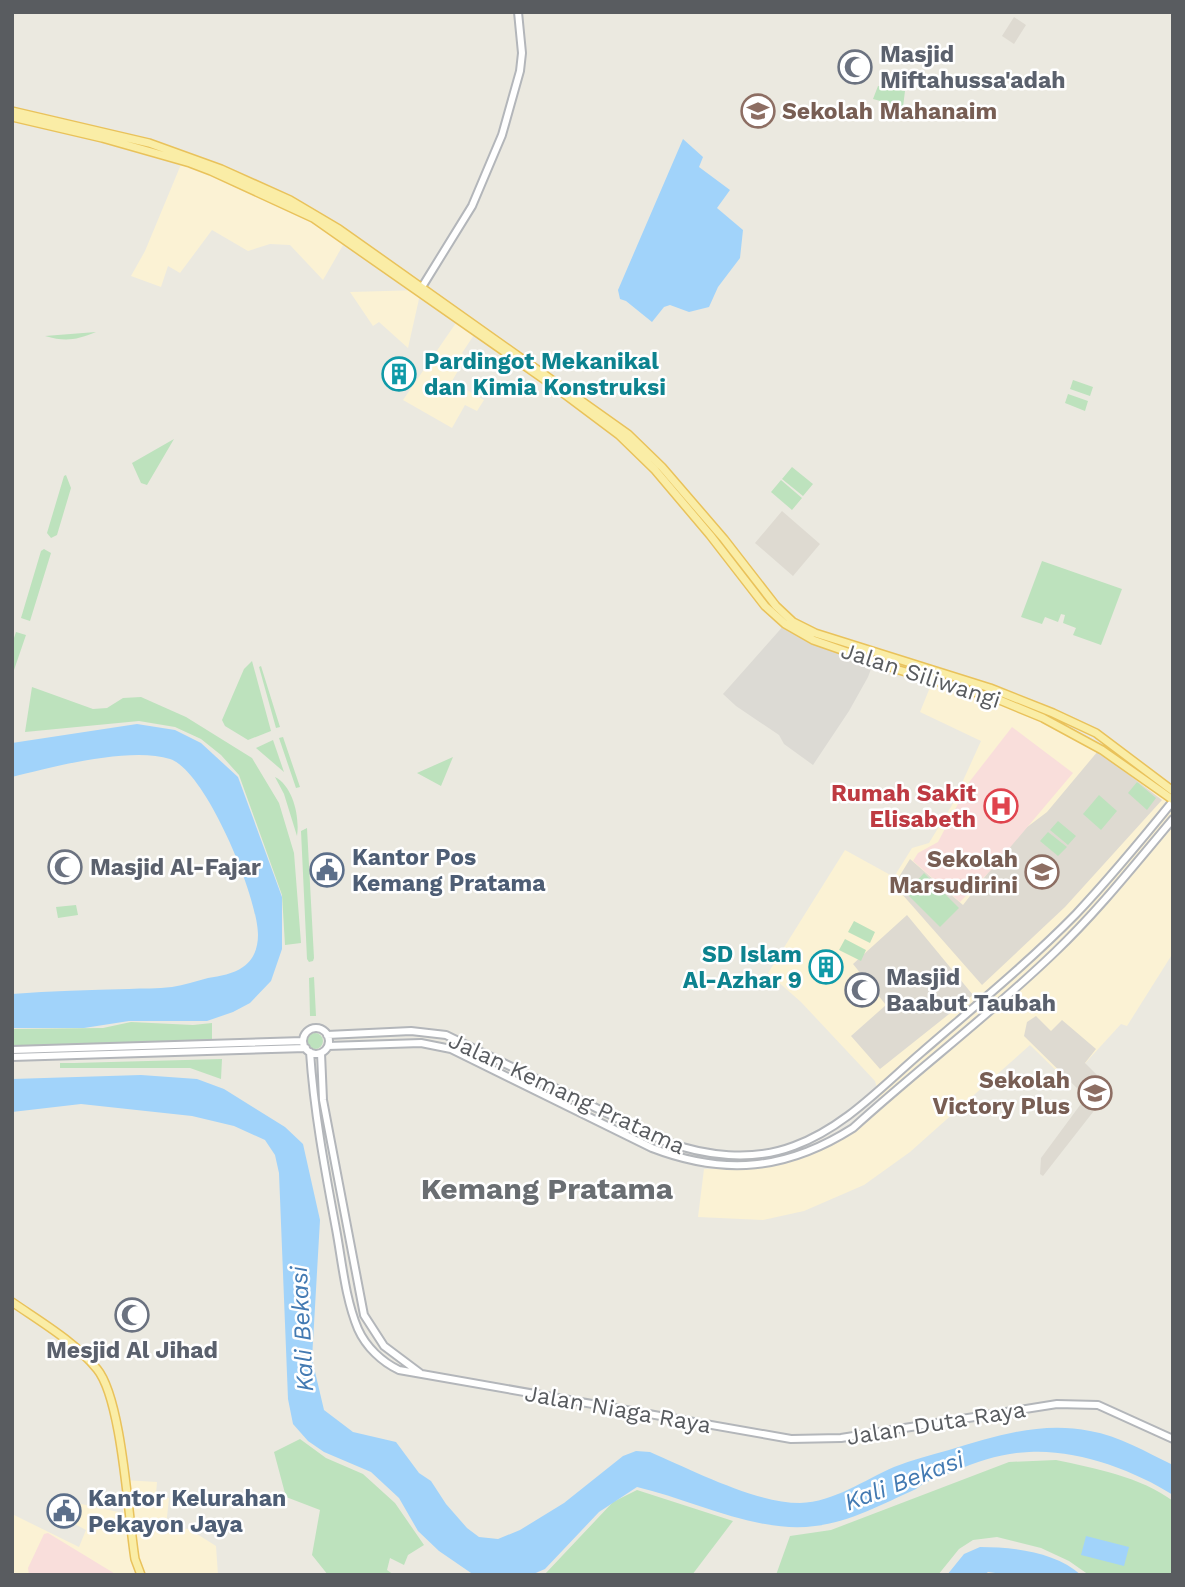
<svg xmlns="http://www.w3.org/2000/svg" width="1185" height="1587" font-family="'Work Sans',sans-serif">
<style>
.commercial{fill:#fbf2d4}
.industrial{fill:#dcdad4}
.education{fill:#dedad1}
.medical{fill:#f9dedb}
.green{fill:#bde2bd}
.water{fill:#a1d3fa}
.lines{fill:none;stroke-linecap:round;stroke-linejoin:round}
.minor-casing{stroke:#b3b6ba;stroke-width:10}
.major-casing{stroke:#e9c25b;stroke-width:10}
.minor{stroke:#fff;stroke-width:6}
.major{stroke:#faeda6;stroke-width:7}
.labels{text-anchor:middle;stroke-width:5;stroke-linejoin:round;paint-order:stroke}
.worship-label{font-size:23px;font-weight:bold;fill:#5b616d;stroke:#fff;text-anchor:start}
.education-label{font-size:23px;font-weight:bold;fill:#785e54;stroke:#fff;text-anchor:end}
.culture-label{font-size:23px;font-weight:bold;fill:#0d838f;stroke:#fff;text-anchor:start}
.street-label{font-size:23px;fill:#595c60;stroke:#fff}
.health-label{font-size:23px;font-weight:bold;fill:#be3a42;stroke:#fff;text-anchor:end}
.service-label{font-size:23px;font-weight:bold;fill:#4e5e75;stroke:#fff;text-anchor:start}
.water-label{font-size:24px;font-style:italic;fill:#437ab2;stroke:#fff}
.district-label{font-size:30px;font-weight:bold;fill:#6a6e72;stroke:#fff}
</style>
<rect width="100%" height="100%" fill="#ebe9e0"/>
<path class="commercial" d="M182 162 270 197 346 240 323 280 290 245 270 244 248 251 212 230 180 273 168 266 161 287 131 276 145 251Z
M421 290 408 348 379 322 373 326 350 292Z
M458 320 476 332 462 353 466 357 452 381 484 400 477 411 465 405 452 428 403 400Z
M933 680 997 699 1072 732 1173 800V953L1127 1026 1121 1024 1068 1082 1030 1045 910 1152 864 1185 804 1211 763 1220 698 1217 704 1169H744L781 1165 820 1150 855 1130 882 1107 875 1081 801 1002 768 973 845 850 894 877 912 848 929 843 952 805 981 741 920 712Z
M124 1480 157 1482 156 1494 169 1498 166 1527 189 1529 216 1546 218 1575H12V1514L79 1547 86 1530 54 1513 58 1499 123 1513Z"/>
<path class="industrial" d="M785 624 813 640 874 661 868 677 849 711 813 765 784 744 779 735 736 706 723 694Z"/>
<path class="education" d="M1014 17 1026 25 1014 44 1002 36Z
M782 511 820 544 793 576 755 543Z
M1098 751 1162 800 1065 907 982 985 894 885 910 859 963 905 1018 834 1047 812Z
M907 915 973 995 880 1069 851 1036 886 1005 853 964Z
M1036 1016 1051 1031 1062 1020 1096 1049 1085 1063 1111 1089 1043 1176 1040 1174 1041 1158 1086 1097 1024 1036 1027 1022Z"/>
<path class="medical" d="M1012 727 1073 773 991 870 960 902 913 861 918 853 938 842 970 781Z
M48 1533 117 1575H29L28 1568 44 1534Z"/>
<path class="green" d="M878 86 905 91 903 107 873 99Z
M96 332C76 340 66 342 45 336Z
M1073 380 1093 387 1090 396 1070 389Z
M1068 394 1088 401 1085 411 1065 403Z
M174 439 147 485 141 483 132 463Z
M792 467 813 484 803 496 782 479Z
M66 475 71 488 57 535 51 538 47 533 64 476Z
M781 480 802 498 792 510 771 492Z
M44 549 51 553 30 621 21 618 41 551Z
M1042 561 1122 589 1101 645 1073 635 1076 628 1063 623 1065 615 1061 614 1058 622 1045 617 1042 624 1021 617Z
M16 632 26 635 14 670H12V644Z
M252 661 271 731 248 740 225 726 222 720 244 669Z
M261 666 280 727 276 728 259 667Z
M32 687 93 709 107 708 123 698 141 697 186 717 252 758 279 803 294 853 301 943 285 945 282 895 239 775 221 755 201 739 175 727 139 721 25 732Z
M283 737 300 787 296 788 279 738Z
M273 740 284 772 256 748Z
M453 757 441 786 417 773Z
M275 777C293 786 300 817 297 836L284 794Z
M1137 782 1156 798 1147 810 1128 793Z
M1099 795 1117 811 1101 830 1083 814Z
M1058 821 1076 836 1068 845 1050 830Z
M307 828 314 958 313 961 309 962 307 959 301 831Z
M1048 832 1067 847 1058 856 1040 841Z
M924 873 959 908 940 927 906 893Z
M76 905 78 915 58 918 56 907Z
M854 921 875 932 870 943 848 932Z
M845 939 866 950 861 961 839 950Z
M314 977 316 1016H310L309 978Z
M131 1022 193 1025 212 1023V1041L12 1047V1029L103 1028Z
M307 1041a8 8 0 1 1 16 0a8 8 0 1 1-16 0Z
M222 1059 221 1079 190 1068H60V1063H74Z
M300 1439 326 1458 363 1474 395 1503 424 1545 408 1555 404 1565 390 1558 387 1570 394 1575H328L312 1555 320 1510 286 1497 274 1452Z
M1056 1460C1094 1468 1141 1477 1173 1501V1575H1089L1069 1561 1041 1548 997 1537 973 1540 959 1549 938 1575H776L790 1536 831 1530 1009 1462Z
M637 1490 733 1521 692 1575 545 1574 613 1502Z"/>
<path class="water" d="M683 139 703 157 699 167 730 190 717 208 743 230 740 258 718 287 709 307 689 312 670 305 664 307 652 322 626 301 620 299 618 290Z
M137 724 175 730 201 743 238 777 282 897V949L271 981 250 1003 233 1012 207 1021H129L84 1028H12V994C51 991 90 990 129 989 143 988 157 989 172 987 184 985 196 981 208 978 220 976 233 974 243 967 254 960 258 947 258 935 258 897 206 771 170 759 131 746 52 767 12 777V743Z
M141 1075 197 1079 224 1089 285 1127 303 1144 320 1220 312 1359 324 1410 353 1432 396 1442 419 1473 431 1481 446 1504 467 1528 479 1537 498 1539 520 1530 564 1503 623 1456 636 1451 650 1452C692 1470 755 1503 800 1503 834 1502 864 1480 894 1467 912 1460 931 1455 949 1450 995 1436 1041 1421 1090 1431 1119 1436 1146 1452 1173 1465V1495C1134 1470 1076 1449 1029 1452 1003 1453 979 1461 955 1471 942 1476 927 1480 916 1489 884 1503 851 1522 815 1526 758 1534 693 1500 637 1487L599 1512 545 1569 531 1575H474L439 1551 418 1531 399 1498 371 1472 324 1452 308 1441 293 1424 288 1399 279 1173 275 1155 265 1140 234 1126 192 1116 81 1104 12 1112V1079Z
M1086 1536 1129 1547 1124 1566 1081 1555Z
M980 1547C1013 1547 1056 1552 1081 1575H1010L988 1572 984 1575H947L964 1554Z"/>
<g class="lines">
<defs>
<path id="minor" d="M422 287 472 206 502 135 520 71 522 53 518 12
M303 1041a13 13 0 1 1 26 0a13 13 0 1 1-26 0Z
M327 1035 411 1031 446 1035 664 1141C705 1156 752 1162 794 1146 845 1127 881 1087 922 1052 974 1007 1028 963 1076 914 1109 879 1143 838 1173 801
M328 1046 421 1043 451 1049 652 1148C725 1176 787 1170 853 1128 919 1068 991 1014 1055 952 1098 911 1135 864 1173 819
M12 1050 303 1041
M310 1052C314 1112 325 1170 336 1229 342 1261 345 1298 358 1329 366 1347 382 1362 399 1370L791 1439 841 1438 1057 1404 1098 1405 1173 1439
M321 1053 323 1100 364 1315 384 1346 420 1373
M12 1057 306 1048"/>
<path id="major" d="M12 111 149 143 221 169 290 200 339 229 628 434 662 467 724 539 776 606 793 622 815 633 990 688 1053 713 1096 733 1173 791
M12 117 102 138 190 163 211 171 313 218 555 387 619 435 655 470 710 535 765 606 785 624 813 640 899 670 997 699 1043 718 1102 750 1173 800
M12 1302C41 1322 74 1341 97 1369 122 1399 128 1516 135 1559L141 1575"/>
</defs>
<use href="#minor" class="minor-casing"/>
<use href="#major" class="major-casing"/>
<use href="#minor" class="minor"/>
<use href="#major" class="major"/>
</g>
<defs>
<symbol id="mosque-ring" viewBox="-11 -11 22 22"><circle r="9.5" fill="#fff" stroke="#6b7280" stroke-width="1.5"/><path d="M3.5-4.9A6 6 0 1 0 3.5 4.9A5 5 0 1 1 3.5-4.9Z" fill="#6b7280"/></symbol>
<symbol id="school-ring" viewBox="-11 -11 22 22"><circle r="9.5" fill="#fff" stroke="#8d6e63" stroke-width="1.5"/><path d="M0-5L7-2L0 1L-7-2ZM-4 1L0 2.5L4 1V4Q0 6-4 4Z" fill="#8d6e63"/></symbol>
<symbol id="building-ring" viewBox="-11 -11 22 22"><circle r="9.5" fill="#fff" stroke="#0f9aa8" stroke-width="1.5"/><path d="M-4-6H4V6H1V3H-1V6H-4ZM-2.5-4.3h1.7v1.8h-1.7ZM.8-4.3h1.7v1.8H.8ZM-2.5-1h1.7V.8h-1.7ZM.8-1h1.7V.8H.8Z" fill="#0f9aa8"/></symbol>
<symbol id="hospital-ring" viewBox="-11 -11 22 22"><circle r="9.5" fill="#fff" stroke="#e0444e" stroke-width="1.5"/><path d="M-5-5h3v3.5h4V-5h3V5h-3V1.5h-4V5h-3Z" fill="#e0444e"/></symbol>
<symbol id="civic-ring" viewBox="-11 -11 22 22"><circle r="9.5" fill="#fff" stroke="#5c6f8a" stroke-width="1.5"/><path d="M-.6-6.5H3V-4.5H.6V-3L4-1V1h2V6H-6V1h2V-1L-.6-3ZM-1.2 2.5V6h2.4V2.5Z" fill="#5c6f8a"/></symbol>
</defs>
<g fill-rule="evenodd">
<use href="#mosque-ring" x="836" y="48" width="38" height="38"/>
<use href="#school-ring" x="739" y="92" width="38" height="38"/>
<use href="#building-ring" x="380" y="355" width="38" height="38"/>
<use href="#hospital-ring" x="982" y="787" width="38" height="38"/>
<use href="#mosque-ring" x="46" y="848" width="38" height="38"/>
<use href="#civic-ring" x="308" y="851" width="38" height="38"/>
<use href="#school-ring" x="1023" y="853" width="38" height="38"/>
<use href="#building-ring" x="807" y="948" width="38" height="38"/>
<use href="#mosque-ring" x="843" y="971" width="38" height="38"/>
<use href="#school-ring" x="1076" y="1074" width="38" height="38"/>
<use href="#mosque-ring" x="113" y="1296" width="38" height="38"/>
<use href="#civic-ring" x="45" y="1492" width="38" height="38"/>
</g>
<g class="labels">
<g class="worship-label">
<text x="880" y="62">Masjid<tspan x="880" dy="26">Miftahussa'adah</tspan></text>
<text x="90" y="875">Masjid Al-Fajar</text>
<text x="886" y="985">Masjid<tspan x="886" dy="26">Baabut Taubah</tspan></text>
<text x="132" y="1358" text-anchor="middle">Mesjid Al Jihad</text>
</g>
<g class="education-label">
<text x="782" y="119" text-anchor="start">Sekolah Mahanaim</text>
<text x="1018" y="867">Sekolah<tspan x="1018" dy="26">Marsudirini</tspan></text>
<text x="1070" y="1088">Sekolah<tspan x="1070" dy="26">Victory Plus</tspan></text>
</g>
<g class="culture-label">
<text x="424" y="369">Pardingot Mekanikal<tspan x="424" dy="26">dan Kimia Konstruksi</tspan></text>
<text x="802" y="962" text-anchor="end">SD Islam<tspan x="802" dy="26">Al-Azhar 9</tspan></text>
</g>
<g class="street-label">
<text transform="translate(921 675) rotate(18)" y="8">Jalan Siliwangi</text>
<text transform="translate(567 1093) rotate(25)" y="8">Jalan Kemang Pratama</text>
<text transform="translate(618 1409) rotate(10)" y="8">Jalan Niaga Raya</text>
<text transform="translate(936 1423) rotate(-9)" y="8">Jalan Duta Raya</text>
</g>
<g class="health-label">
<text x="976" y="801">Rumah Sakit<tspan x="976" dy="26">Elisabeth</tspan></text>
</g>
<g class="service-label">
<text x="352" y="865">Kantor Pos<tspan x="352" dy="26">Kemang Pratama</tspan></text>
<text x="88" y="1506">Kantor Kelurahan<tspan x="88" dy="26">Pekayon Jaya</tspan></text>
</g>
<g class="water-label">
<text transform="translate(302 1329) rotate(-93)" y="8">Kali Bekasi</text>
<text transform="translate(904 1481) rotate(-21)" y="8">Kali Bekasi</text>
</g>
<g class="district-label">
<text x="547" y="1199">Kemang Pratama</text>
</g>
</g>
<rect width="1185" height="1587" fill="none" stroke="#595c60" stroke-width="28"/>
</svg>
